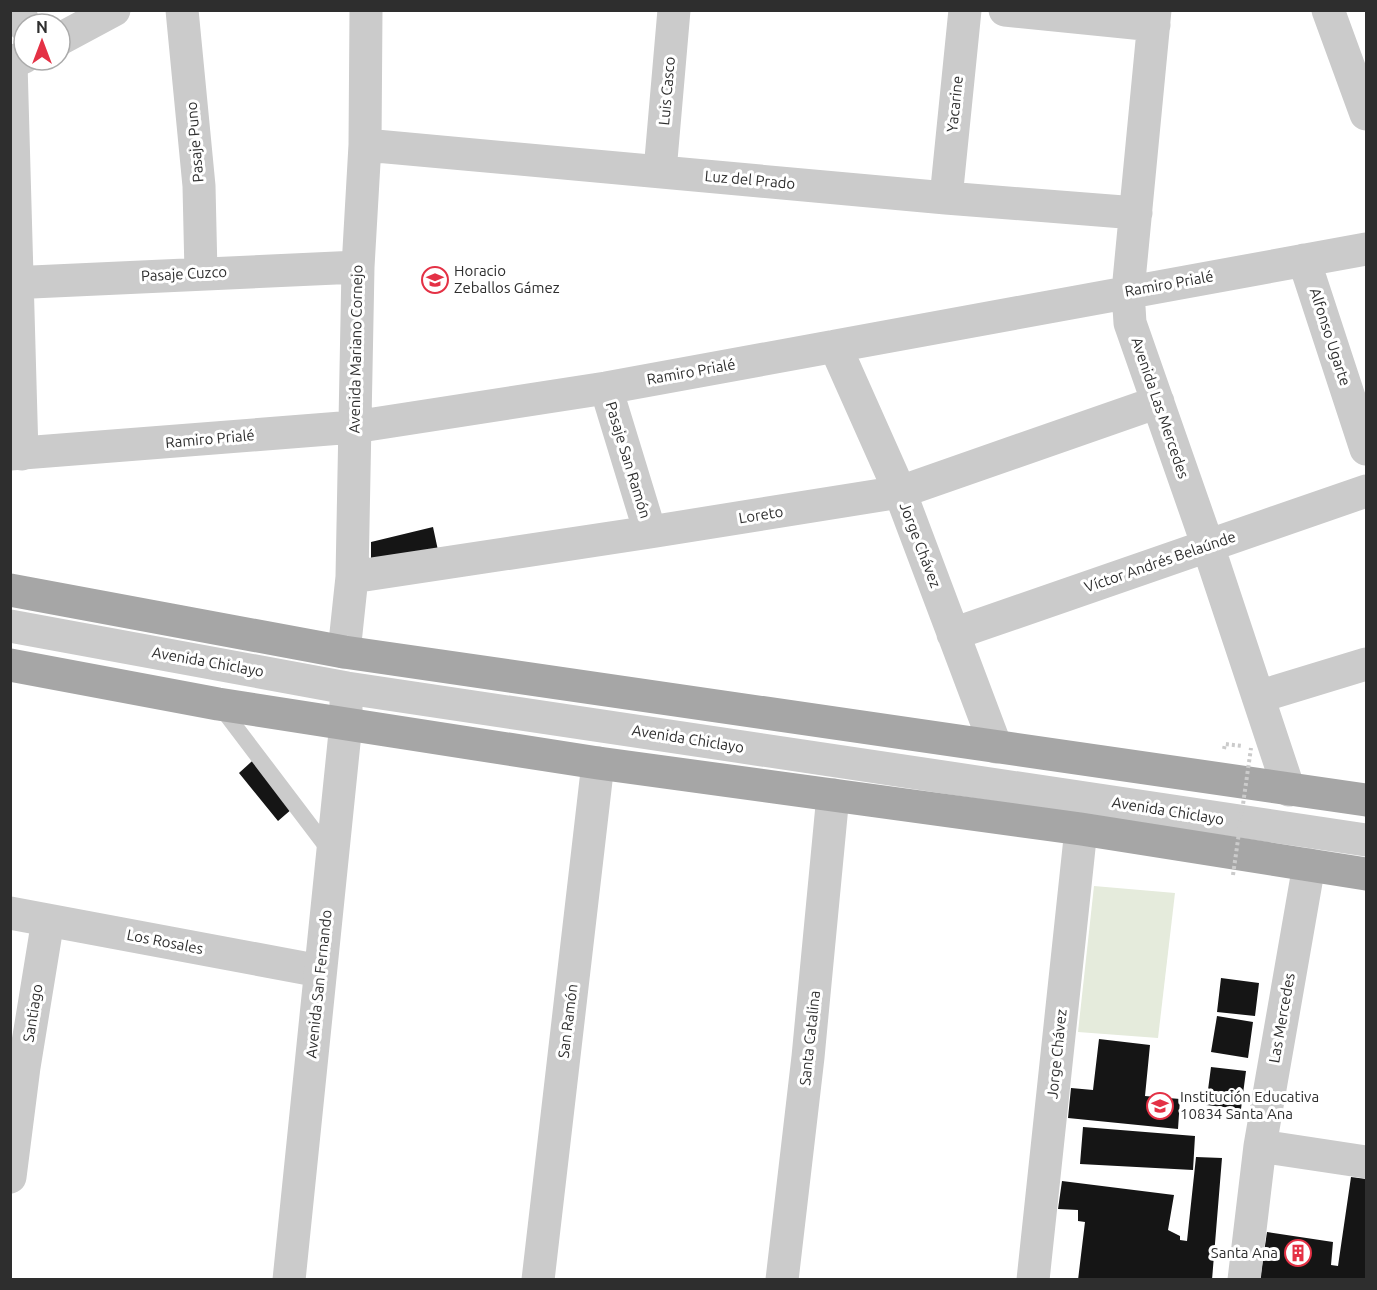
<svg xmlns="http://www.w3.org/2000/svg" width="1377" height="1290" font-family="Ubuntu,sans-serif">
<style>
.green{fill:#e5ebdc}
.building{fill:#151515}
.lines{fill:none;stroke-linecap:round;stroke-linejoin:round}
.path{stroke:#cbcbcb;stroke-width:4;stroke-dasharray:3 3;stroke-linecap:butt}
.service{stroke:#cbcbcb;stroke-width:16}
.minor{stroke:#cbcbcb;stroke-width:33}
.tertiary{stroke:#cbcbcb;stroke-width:33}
.primary{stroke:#a6a6a6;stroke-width:33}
.path-bridge{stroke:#cbcbcb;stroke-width:4;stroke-dasharray:3 3;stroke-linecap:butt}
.labels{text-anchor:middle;stroke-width:6;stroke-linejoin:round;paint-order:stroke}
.street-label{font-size:15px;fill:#2e2e2e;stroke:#fff}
.poi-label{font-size:15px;fill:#2e2e2e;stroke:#fff;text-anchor:start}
</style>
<rect width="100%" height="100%" fill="#fff"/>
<path class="green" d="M1094 886 1175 893 1158 1038 1078 1032Z"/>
<path class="building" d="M433 527 439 555 371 565V542Z
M261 753 300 802 278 821 239 773Z
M1221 978 1259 983 1255 1016 1217 1012Z
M1217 1016 1253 1022 1248 1058 1211 1052Z
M1099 1039 1150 1045 1145 1096 1180 1099 1178 1129 1068 1118 1071 1088 1093 1090Z
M1211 1067 1246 1071 1241 1109 1206 1105Z
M1083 1127 1195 1136 1193 1170 1080 1164Z
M1196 1157 1222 1158 1212 1280H1078L1085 1222 1078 1221V1210L1058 1209 1062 1181 1174 1195 1168 1230 1180 1236V1240L1187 1241Z
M1351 1177 1366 1179V1280H1260L1267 1232 1333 1242 1331 1265 1338 1266Z"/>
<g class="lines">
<path class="path" d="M1224 749 1225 744 1242 746"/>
<path class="service" d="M219 705 332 854"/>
<path class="minor" d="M19 10 24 25
M182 10 199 186 201 273
M1005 10 1154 25
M1155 10 1128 291 1130 323 1208 546 1289 790
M1328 10 1366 114
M11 63 22 454
M365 145 946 198 1136 213
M660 171 674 10
M946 198 965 10
M1304 260 1366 449
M10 283 358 267
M835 346 900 492 996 747
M606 388 650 532
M10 454 354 427 606 388 1366 249
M352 577 650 532 900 492 1158 402
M953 634 1366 491
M344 652 352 577 358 267 365 145 366 10
M1258 697 1366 664
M10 913 320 971
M1260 1146 1366 1162
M10 1177 24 1067 48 920
M538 1280 598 763
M782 1280 808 1057 833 795
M1033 1280 1081 829
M1244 1280 1260 1146 1309 865"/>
<path class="tertiary" d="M60 39 114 10
M10 63 24 57
M10 626 347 688 1366 840
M289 1280 346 723V696"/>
<path class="primary" d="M10 590 344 652 1366 800
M10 665 218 704 598 763 1081 829 1366 874"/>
<path class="path-bridge" d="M1233 875 1251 748"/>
</g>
<defs>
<symbol id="school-ring" viewBox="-11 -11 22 22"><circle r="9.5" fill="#fff" stroke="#e43145" stroke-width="1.5"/><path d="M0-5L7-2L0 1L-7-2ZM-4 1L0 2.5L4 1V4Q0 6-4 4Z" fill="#e43145"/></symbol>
<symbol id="building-ring" viewBox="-11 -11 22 22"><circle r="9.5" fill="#fff" stroke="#e43145" stroke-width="1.5"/><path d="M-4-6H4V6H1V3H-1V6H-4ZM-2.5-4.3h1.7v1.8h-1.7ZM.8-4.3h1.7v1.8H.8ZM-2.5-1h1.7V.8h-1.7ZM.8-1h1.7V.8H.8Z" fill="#e43145"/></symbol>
</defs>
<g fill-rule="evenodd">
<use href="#school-ring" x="420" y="265" width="30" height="30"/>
<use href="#school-ring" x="1145" y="1091" width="30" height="30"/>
<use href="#building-ring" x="1283" y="1238" width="30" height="30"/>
</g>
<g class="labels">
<g class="street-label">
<text transform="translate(667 91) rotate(-85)" y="5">Luis Casco</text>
<text transform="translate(955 104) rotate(-84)" y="5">Yacarine</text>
<text transform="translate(195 142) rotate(-95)" y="5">Pasaje Puno</text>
<text transform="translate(750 180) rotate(5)" y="5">Luz del Prado</text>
<text transform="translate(184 274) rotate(-3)" y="5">Pasaje Cuzco</text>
<text transform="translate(1169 284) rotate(-10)" y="5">Ramiro Prialé</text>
<text transform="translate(1330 337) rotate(72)" y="5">Alfonso Ugarte</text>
<text transform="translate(356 349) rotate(-89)" y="5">Avenida Mariano Cornejo</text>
<text transform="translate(691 372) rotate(-10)" y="5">Ramiro Prialé</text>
<text transform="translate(1160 408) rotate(71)" y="5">Avenida Las Mercedes</text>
<text transform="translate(210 439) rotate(-5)" y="5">Ramiro Prialé</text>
<text transform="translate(628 460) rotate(73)" y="5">Pasaje San Ramón</text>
<text transform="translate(761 515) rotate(-9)" y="5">Loreto</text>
<text transform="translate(920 545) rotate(69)" y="5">Jorge Chávez</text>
<text transform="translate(1160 562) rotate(-19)" y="5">Víctor Andrés Belaúnde</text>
<text transform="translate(208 662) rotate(10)" y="5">Avenida Chiclayo</text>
<text transform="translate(688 739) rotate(9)" y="5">Avenida Chiclayo</text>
<text transform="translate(1168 811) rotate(9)" y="5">Avenida Chiclayo</text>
<text transform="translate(165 942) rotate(11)" y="5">Los Rosales</text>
<text transform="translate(319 984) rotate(-84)" y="5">Avenida San Fernando</text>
<text transform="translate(33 1013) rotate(-81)" y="5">Santiago</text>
<text transform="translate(1282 1018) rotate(-80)" y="5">Las Mercedes</text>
<text transform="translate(568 1021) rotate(-83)" y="5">San Ramón</text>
<text transform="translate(810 1038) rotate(-84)" y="5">Santa Catalina</text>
<text transform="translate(1057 1054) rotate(-84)" y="5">Jorge Chávez</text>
</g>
<g class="poi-label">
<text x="454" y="276">Horacio<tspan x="454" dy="17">Zeballos Gámez</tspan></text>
<text x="1180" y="1102">Institución Educativa<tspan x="1180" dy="17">10834 Santa Ana</tspan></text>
<text x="1278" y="1258" text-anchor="end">Santa Ana</text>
</g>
</g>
<rect width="1377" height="1290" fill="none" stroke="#2e2e2e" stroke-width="24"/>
<g transform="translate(42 42)"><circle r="28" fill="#ffffff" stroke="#ababab" stroke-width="1.5"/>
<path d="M0-4.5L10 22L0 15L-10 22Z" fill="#e43145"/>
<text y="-9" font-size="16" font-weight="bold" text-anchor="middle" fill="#2e2e2e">N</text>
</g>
</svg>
